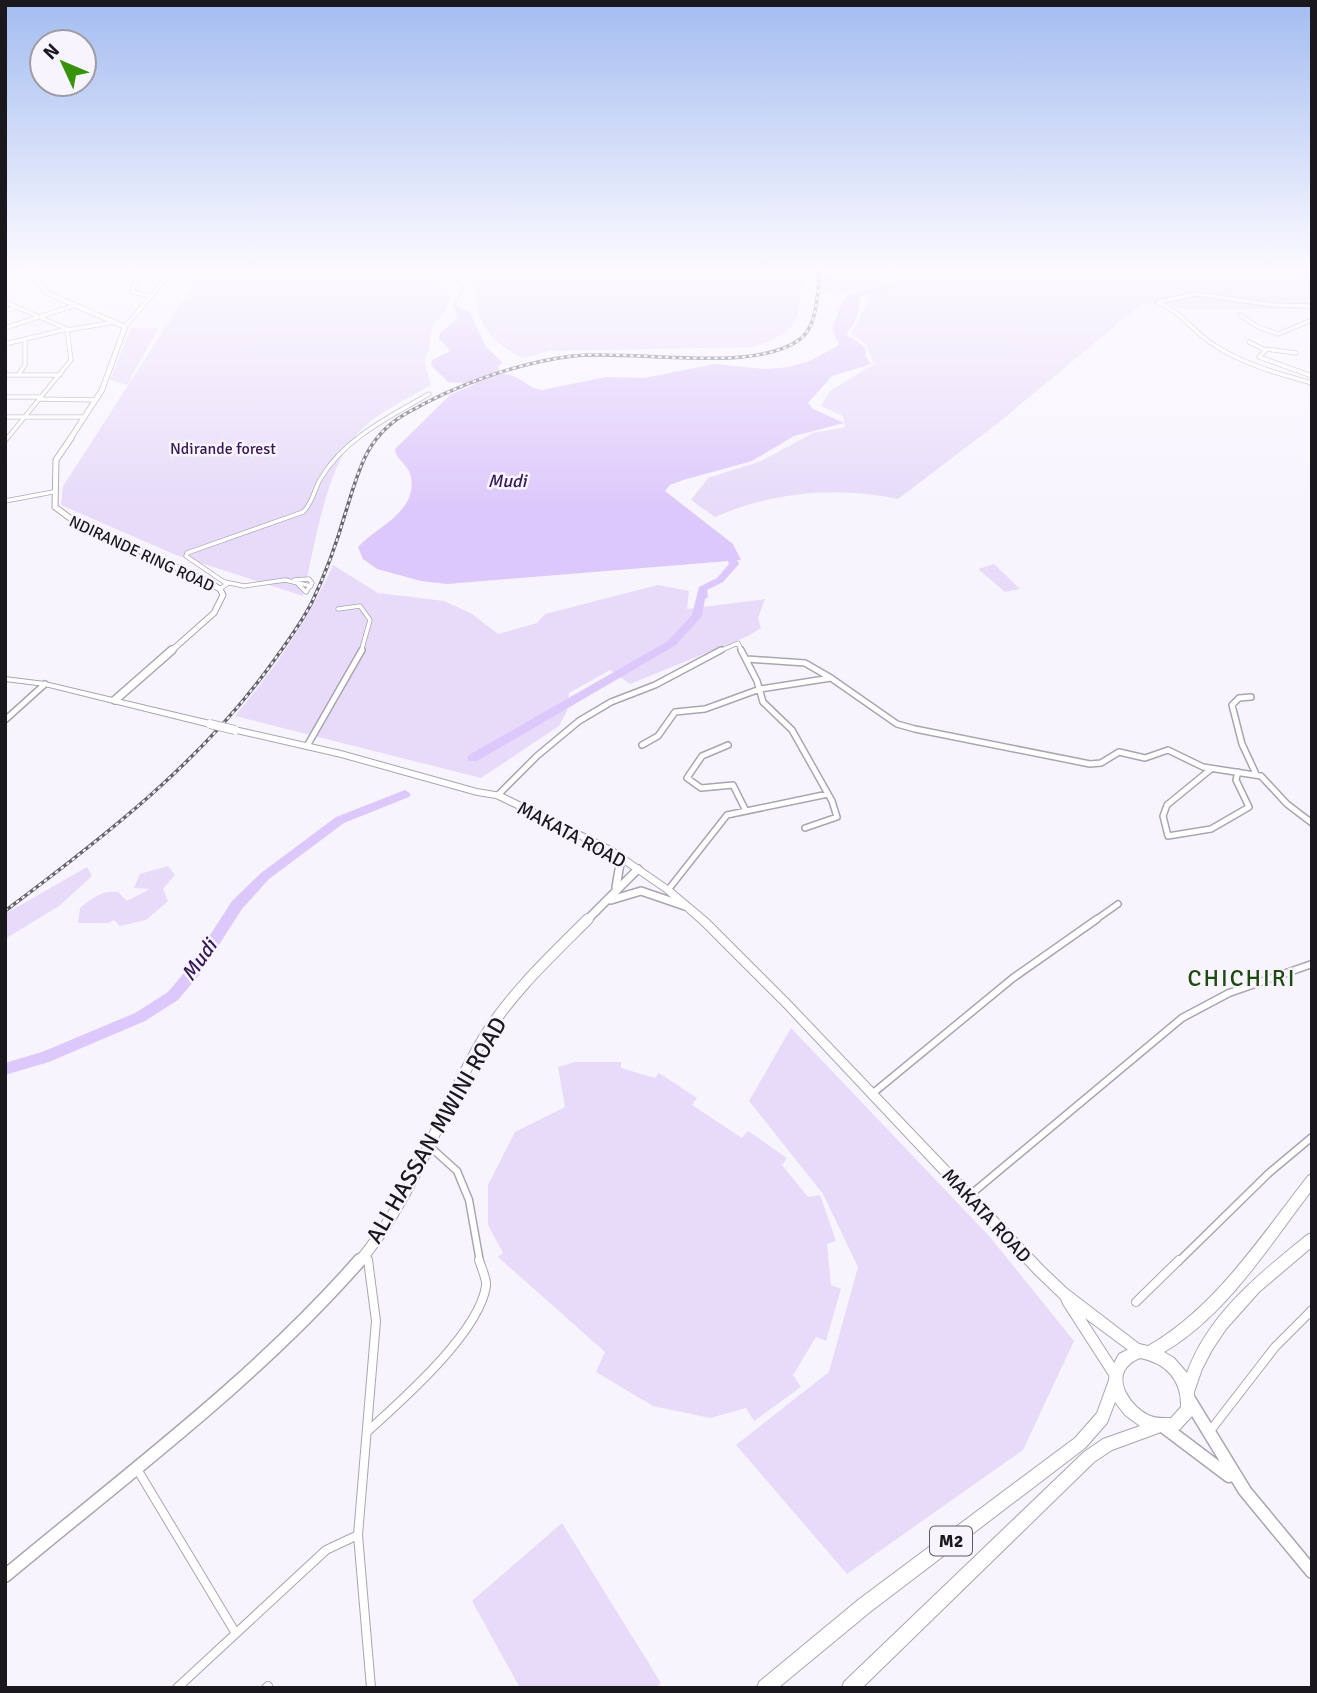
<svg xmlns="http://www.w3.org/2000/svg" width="1317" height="1693" font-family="Signika,sans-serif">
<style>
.green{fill:#e7dbf9}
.water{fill:#ddc8fb}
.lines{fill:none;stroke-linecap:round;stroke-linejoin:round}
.stream{stroke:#ddc8fb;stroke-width:2}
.river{fill:#ddc8fb;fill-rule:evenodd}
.minor-far3-casing{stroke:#aaa5b0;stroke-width:5}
.minor-far2-casing{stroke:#aaa5b0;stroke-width:8}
.minor-far1-casing{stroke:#aaa5b0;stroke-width:9}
.minor-casing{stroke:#aaa5b0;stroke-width:10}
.tertiary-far2-casing{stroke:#aaa5b0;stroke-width:6}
.tertiary-far1-casing{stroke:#aaa5b0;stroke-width:7}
.tertiary-casing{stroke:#aaa5b0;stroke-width:10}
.secondary-far2-casing{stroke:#aaa5b0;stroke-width:10}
.secondary-far1-casing{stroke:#aaa5b0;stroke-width:12}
.secondary-casing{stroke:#aaa5b0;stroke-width:15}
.primary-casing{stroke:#aaa5b0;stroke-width:2}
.trunk-casing{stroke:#aaa5b0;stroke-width:2}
.minor-far3{stroke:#fff;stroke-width:3.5}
.minor-far2{stroke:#fff;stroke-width:5}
.minor-far1{stroke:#fff;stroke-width:6}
.minor{stroke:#fff;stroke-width:8}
.tertiary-far2{stroke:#fff;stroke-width:4.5}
.tertiary-far1{stroke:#fff;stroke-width:5}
.tertiary{stroke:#fff;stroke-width:7}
.secondary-far2{stroke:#fff;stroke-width:7}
.secondary-far1{stroke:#fff;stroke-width:10}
.secondary{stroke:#fff;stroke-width:12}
.primary{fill:#fff;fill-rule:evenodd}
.trunk{fill:#fff;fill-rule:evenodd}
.rail-casing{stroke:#656269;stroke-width:3.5}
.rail{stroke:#f8f4fe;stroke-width:2;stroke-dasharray:3.5;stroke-linecap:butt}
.primary-bridge-casing{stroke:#aaa5b0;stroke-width:10;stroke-linecap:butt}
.primary-bridge{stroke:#fff;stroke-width:8}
.labels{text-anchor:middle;stroke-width:5;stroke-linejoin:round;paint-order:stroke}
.far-park-label{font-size:16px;fill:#361853;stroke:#f8f4fe}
.far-street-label{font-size:16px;fill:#1a181d;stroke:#f8f4fe}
.far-water-label{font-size:18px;font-style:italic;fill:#361954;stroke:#f8f4fe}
.shield{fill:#f8f4fe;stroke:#5d5a60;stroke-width:2}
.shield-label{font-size:18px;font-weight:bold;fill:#1a181d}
.street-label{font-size:19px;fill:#1a181d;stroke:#f8f4fe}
.water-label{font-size:21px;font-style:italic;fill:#361954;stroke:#f8f4fe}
.quarter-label{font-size:23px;letter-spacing:2px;fill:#1e4a0f;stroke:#f8f4fe}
.near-street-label{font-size:23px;fill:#1a181d;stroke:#f8f4fe}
</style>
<rect width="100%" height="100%" fill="#f8f4fe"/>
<path class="green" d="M197 271H434L433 276 450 295C446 317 438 316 432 329 428 341 433 345 424 361L431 385C408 399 377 412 358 433 324 472 315 546 303 596L176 555 61 505 63 486 197 279 193 278Z
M473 271H803C797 320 804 330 753 347L550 351 522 358C479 334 477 318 473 271Z
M826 271H1312V309H1188L1143 303 998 423 898 499C837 486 772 492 715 517L691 500 708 478 761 461 813 433 845 427 843 416 821 406 830 391 874 364 866 344 851 334 870 298 852 291 819 294Z
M131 328H158L127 385 110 380Z
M994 564 1020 589 1005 592 978 569Z
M333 565 378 593 444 601 472 614 498 634 537 623 545 614 658 585 689 591 687 609 765 599 758 618 761 628 748 636 630 684 610 670 569 693 567 711 559 726 481 778 235 716C274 669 308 621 333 565Z
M168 866 175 875 163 889 168 901 146 920 120 926 114 920 109 923H78L80 908C92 898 102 890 118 892L127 901 150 889 134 888 140 874Z
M87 867 92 876 59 906 5 939V914Z
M791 1028 990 1237 1074 1341 1023 1450 847 1574 736 1445 829 1372 858 1267 823 1194 749 1101Z
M575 1062H621V1068L655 1078 659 1073 697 1098 692 1105 742 1138 748 1131 787 1158 782 1165 808 1197 820 1195 836 1241 827 1244 831 1285 841 1289 826 1341 816 1337 793 1375 801 1387 754 1421 746 1408 710 1418 653 1406 596 1372 605 1352 498 1257 503 1253 488 1225V1185L515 1132 565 1107 558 1067Z
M562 1523 661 1683 656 1688H520L472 1601Z"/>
<path class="water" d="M852 293 858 294C862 308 856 324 846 334L866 348 865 356 871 364 832 376 808 403 813 409 844 423 794 436 752 461 683 480 670 485 665 491 733 544 741 560 447 584 421 581 377 569 363 559 358 547C378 525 417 513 411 477 409 465 396 460 395 449L450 395 475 384 448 382 431 365 432 360 450 351 439 338 440 333 457 319 454 305 470 313 486 347 502 362 498 368 503 374C522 375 525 388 542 390L606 377 644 378 714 364 765 369 789 367 810 361 839 345 832 328 844 298Z"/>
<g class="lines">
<path class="stream" d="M452 271V277L464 287 453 308"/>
<path class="river" d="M886 271H894L892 273 901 284 900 285 861 296 853 310H849L856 294 894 283Z
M724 546 733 552 739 564 723 582 707 590 708 597 705 599 702 616 676 645 477 761H469L467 758 469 755 668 641 692 615 699 587 717 578 729 564 726 555 719 549Z
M405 790 411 794 409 797 344 823 269 879 242 909 200 974 178 1000 145 1021 49 1062 5 1075V1063L42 1052 135 1013 168 992 190 966 232 901 261 873 336 817Z"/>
<defs>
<path id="minor-far3" d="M138 271 132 292 152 296
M5 302 67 329 71 360 5 441
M1157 302C1181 311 1193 332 1214 345 1243 364 1279 374 1312 383
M1157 302 1197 294 1273 305 1312 306
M5 311 17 307
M1240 315 1258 327 1278 334 1312 320
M125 327 172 271
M5 328 76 305
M67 330 116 322
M1249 342 1265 350
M5 344 67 329
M1296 353 1267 349 1259 357 1312 376
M5 375H60
M18 375 25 365V340
M5 397H41
M40 399 96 400
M5 417H85
M5 501 53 492
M294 580 309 579 312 583 306 592 298 584
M225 582 244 586 285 580 311 586
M220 589 227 584 186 556 187 553 303 512C314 501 313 491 321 478 345 438 389 417 429 394
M338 609 360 606 370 620 361 652
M717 652 738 643 742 652"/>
<path id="minor-far2" d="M741 650 757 681 763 702 792 730 832 801 837 817 805 828
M747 659 805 663 831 678
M1251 697 1239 698 1232 705 1242 744 1256 774
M5 720 45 684
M642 745 658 736 675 712 705 709 760 689 831 678 897 724 915 729 1090 764 1101 763 1119 752 1145 758 1168 750 1203 767 1261 776 1287 804 1312 823
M728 745 702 756 687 778 701 788 733 785 746 811
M307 746 362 650
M1211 769 1167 805 1163 816 1168 836 1211 829 1249 807 1236 780 1238 772
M498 795 537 756 579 721 611 702 655 685 721 650
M668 890 727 815 828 794
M1094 921 1118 904"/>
<path id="minor-far1" d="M872 1094 1013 978 1097 919
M428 1145 457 1171 469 1200 480 1262
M970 1195 1182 1018 1229 993 1312 964
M367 1252 368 1262
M1178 1262 1269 1173 1312 1137"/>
<path id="minor" d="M368 1260 376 1321 358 1535 371 1688
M1136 1302 1179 1260
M368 1431C402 1400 479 1333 486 1286 487 1279 481 1267 479 1260
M1210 1431 1275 1347 1312 1310
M137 1469 235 1632
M177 1688 326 1550 358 1535
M266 1688 268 1686"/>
<path id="tertiary-far2" d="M29 271 47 293 125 327 102 390 70 439"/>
<path id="tertiary-far1" d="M71 438 56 460 55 507 74 521 204 580 220 589 223 595 214 613 170 652"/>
<path id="tertiary" d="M115 700 172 650"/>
<path id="secondary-far2" d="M611 851 620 864 616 887
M611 900 641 891 685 906
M586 921 638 869"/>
<path id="secondary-far1" d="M359 1262C414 1197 440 1111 483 1039 510 994 551 956 588 919"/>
<path id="secondary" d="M1190 1401 1245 1491 1312 1572
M1164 1427 1229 1476
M5 1576C126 1475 256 1379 360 1260"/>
<path id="primary" d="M5 677 45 682 210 721 214 724 210 727 45 686 5 681Z
M235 727 341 751 477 789 501 793 613 848 671 888 708 919 789 1000 1043 1266 1066 1288 1143 1347 1145 1351 1143 1355 1139 1357 1135 1355 1085 1318 1120 1372 1122 1376 1120 1380 1116 1382 1112 1380 1063 1304 1061 1299 1035 1274 783 1006 702 925 665 892 607 852 496 798 477 795 341 757 232 732 231 730 232 728Z"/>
<path id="trunk" d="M1312 1174V1190C1269 1246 1226 1316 1164 1352L1174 1358 1187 1373C1208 1314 1260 1273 1307 1235L1312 1233V1247L1259 1292 1226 1329 1212 1350 1202 1369 1194 1392 1195 1410 1193 1415 1179 1430 1174 1432H1161L1112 1450 1094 1462 862 1688H842L844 1682 1084 1452 1103 1439 1140 1426 1125 1415 1115 1402 1107 1423 1085 1448 870 1612 778 1688H757L759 1682 858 1600 1075 1438 1097 1413 1109 1380 1110 1371 1119 1354 1139 1344 1148 1346C1216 1307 1260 1237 1308 1176ZM1140 1358C1166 1363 1182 1380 1181 1407L1171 1418C1163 1418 1156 1419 1148 1415 1132 1407 1111 1380 1130 1364 1133 1361 1136 1360 1140 1358Z"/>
</defs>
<use href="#minor-far3" class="minor-far3-casing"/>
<use href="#minor-far2" class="minor-far2-casing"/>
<use href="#minor-far1" class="minor-far1-casing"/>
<use href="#minor" class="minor-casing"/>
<use href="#tertiary-far2" class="tertiary-far2-casing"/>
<use href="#tertiary-far1" class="tertiary-far1-casing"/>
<use href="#tertiary" class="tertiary-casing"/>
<use href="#secondary-far2" class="secondary-far2-casing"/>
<use href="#secondary-far1" class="secondary-far1-casing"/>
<use href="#secondary" class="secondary-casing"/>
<use href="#primary" class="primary-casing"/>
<use href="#trunk" class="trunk-casing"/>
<use href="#minor-far3" class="minor-far3"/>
<use href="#minor-far2" class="minor-far2"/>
<use href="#minor-far1" class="minor-far1"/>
<use href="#minor" class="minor"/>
<use href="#tertiary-far2" class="tertiary-far2"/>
<use href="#tertiary-far1" class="tertiary-far1"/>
<use href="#tertiary" class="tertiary"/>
<use href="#secondary-far2" class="secondary-far2"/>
<use href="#secondary-far1" class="secondary-far1"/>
<use href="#secondary" class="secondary"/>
<use href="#primary" class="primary"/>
<use href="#trunk" class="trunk"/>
<defs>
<path id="rail" d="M5 911C104 837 203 761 275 659 288 641 302 622 312 602 326 573 337 542 346 511 359 470 366 436 407 413 456 385 516 363 573 356 632 349 751 374 799 340 818 327 817 292 820 271"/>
</defs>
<use href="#rail" class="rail-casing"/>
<use href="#rail" class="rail"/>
<defs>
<path id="primary-bridge" d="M210 724 235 730"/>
</defs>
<use href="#primary-bridge" class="primary-bridge-casing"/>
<use href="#primary-bridge" class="primary-bridge"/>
</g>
<linearGradient id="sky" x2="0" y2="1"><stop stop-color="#a3bcf0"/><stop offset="0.53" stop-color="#fcfaff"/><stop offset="1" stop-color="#fcfaff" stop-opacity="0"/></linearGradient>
<rect width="1317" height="508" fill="url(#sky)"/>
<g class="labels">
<g class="far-park-label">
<text x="223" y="454">Ndirande forest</text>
</g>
<g class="far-street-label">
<text transform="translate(142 553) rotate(25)" y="6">NDIRANDE RING ROAD</text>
</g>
<g class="far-water-label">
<text x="507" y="487">Mudi</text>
</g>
<rect class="shield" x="930" y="1526.5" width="42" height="29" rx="5"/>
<g class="shield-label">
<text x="951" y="1547">M2</text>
</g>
<g class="street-label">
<text transform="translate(572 834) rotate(28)" y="7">MAKATA ROAD</text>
<text transform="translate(987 1215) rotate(47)" y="7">MAKATA ROAD</text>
</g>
<g class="water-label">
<text transform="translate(199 960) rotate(-55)" y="7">Mudi</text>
</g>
<g class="quarter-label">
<text x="1242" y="986">CHICHIRI</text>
</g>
<g class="near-street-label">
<text transform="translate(436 1130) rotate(-60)" y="8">ALI HASSAN MWINI ROAD</text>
</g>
</g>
<rect width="1317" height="1693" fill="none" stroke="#1a181d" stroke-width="14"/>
<g transform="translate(63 63) rotate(314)"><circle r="33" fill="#f8f4fe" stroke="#9f9ca4" stroke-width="2"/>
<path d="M0-5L12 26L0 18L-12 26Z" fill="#37930b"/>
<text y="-10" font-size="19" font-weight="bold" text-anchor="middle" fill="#1a181d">N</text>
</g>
</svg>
